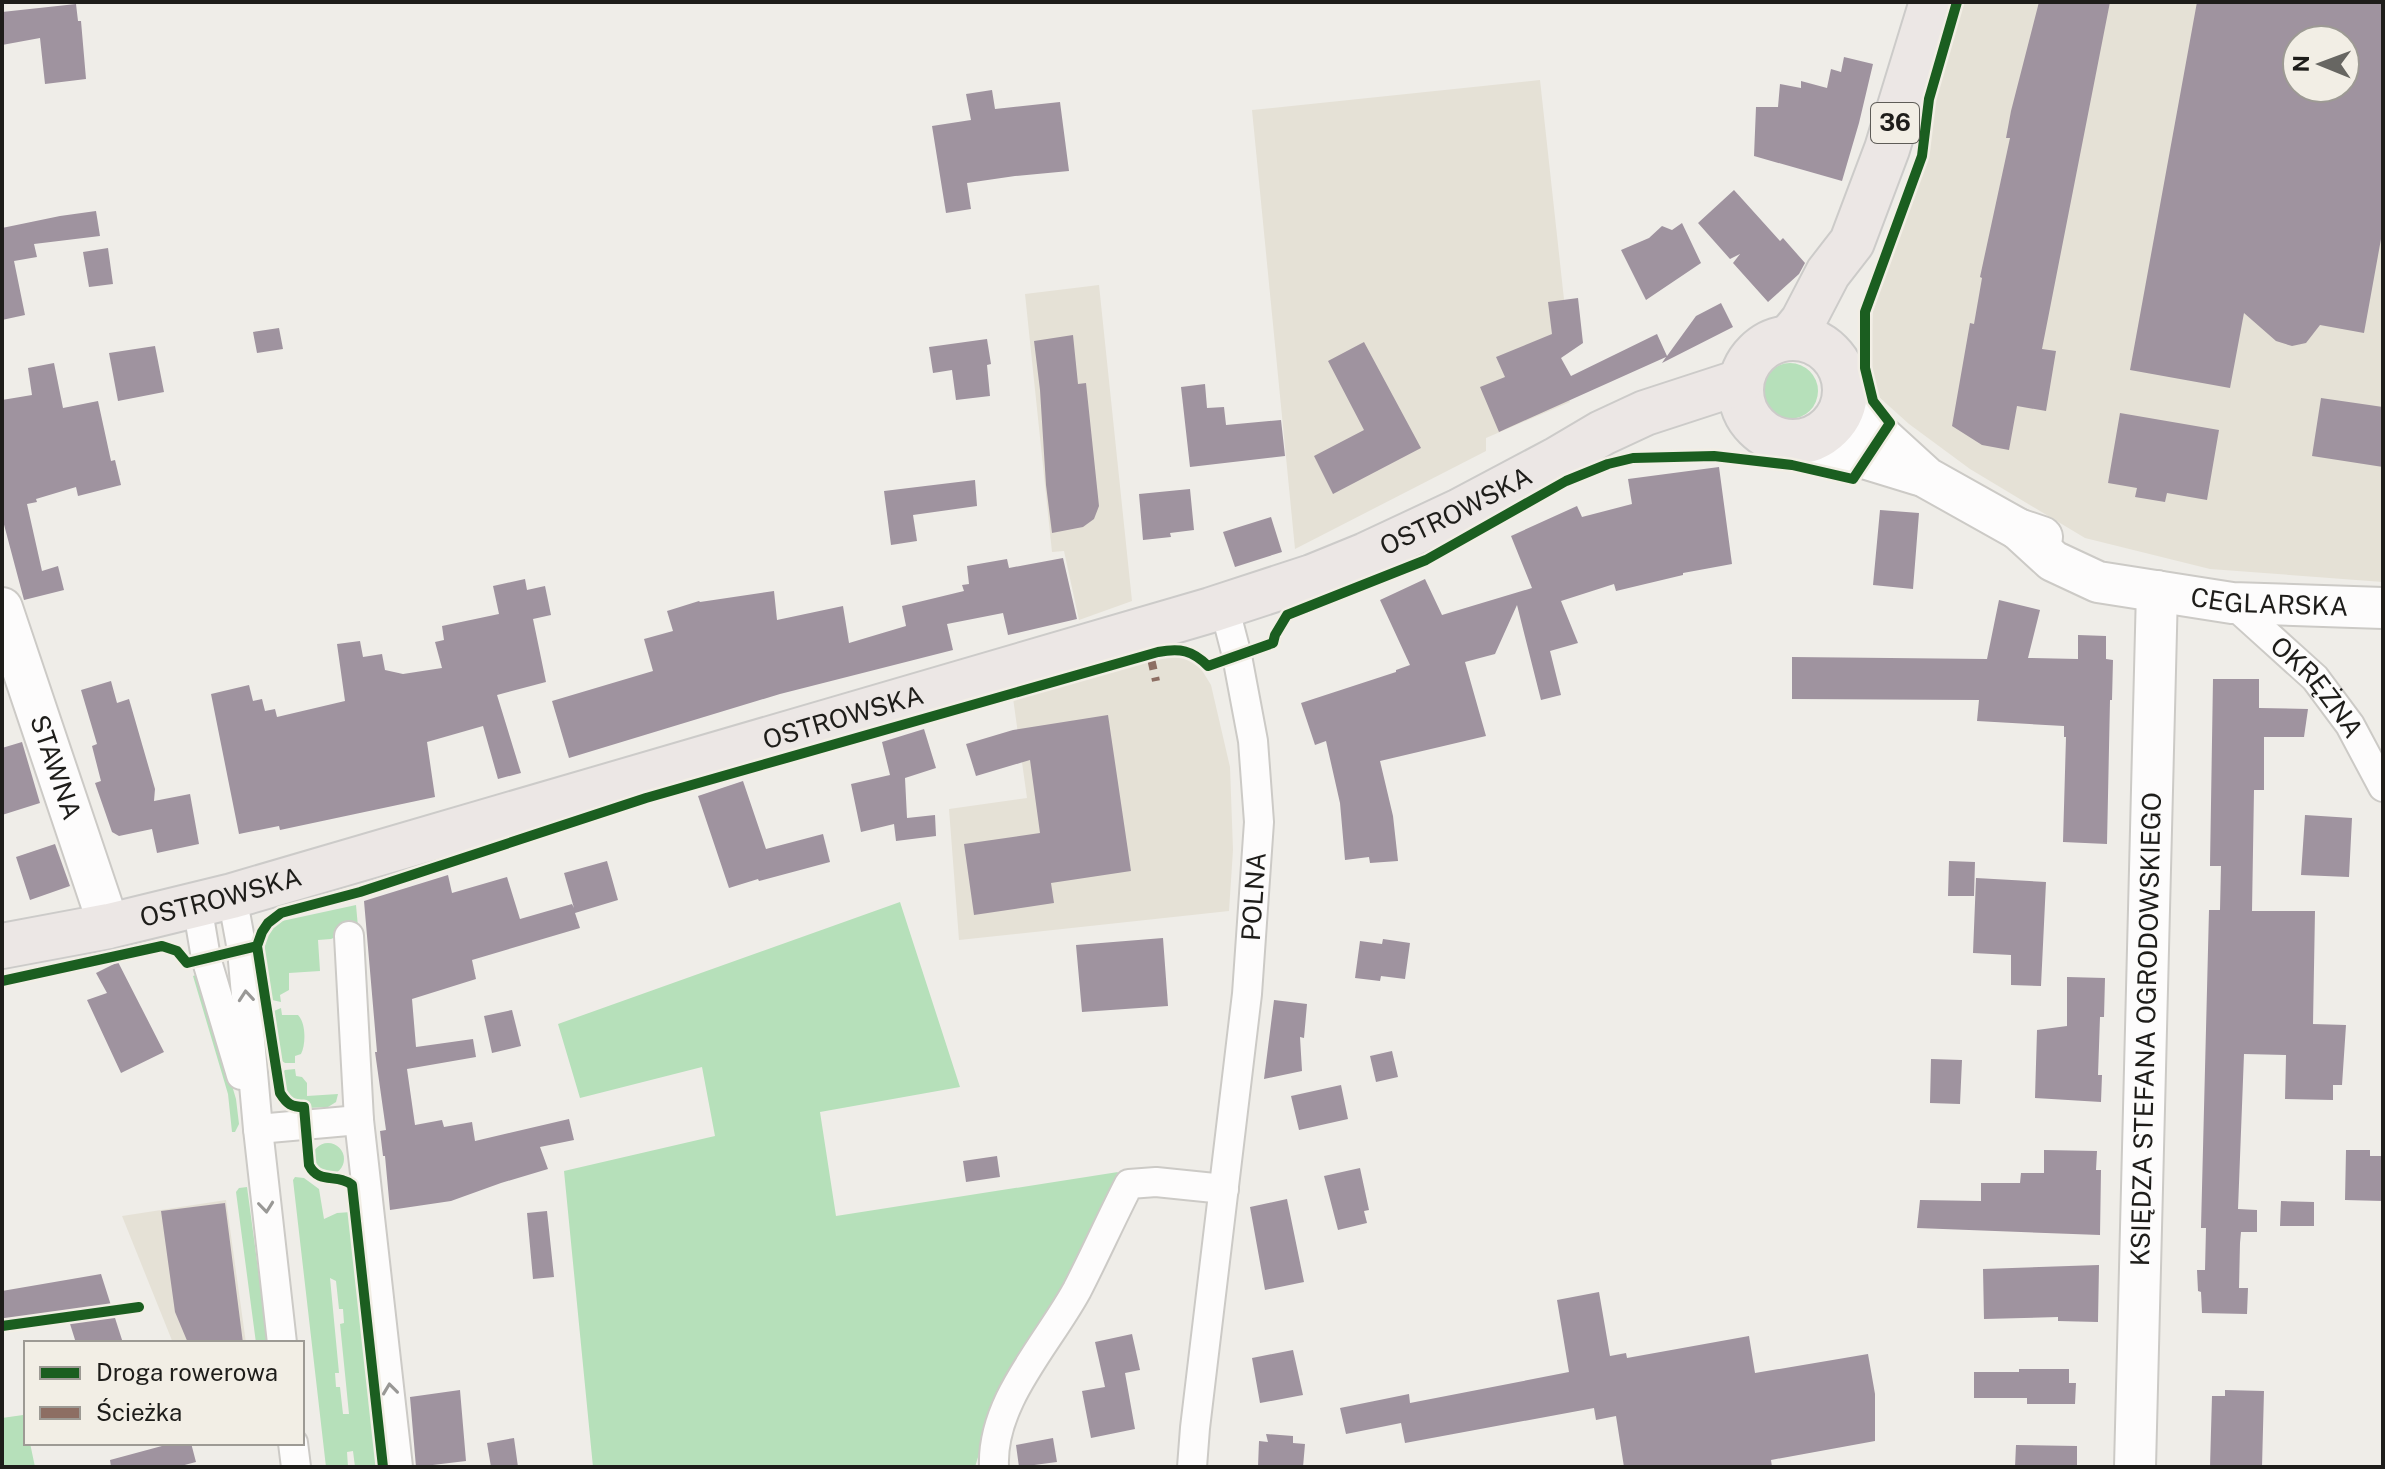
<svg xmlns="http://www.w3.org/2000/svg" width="2385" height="1469" font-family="'Public Sans',sans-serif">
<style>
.built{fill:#e5e1d6;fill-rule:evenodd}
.green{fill:#b6e0ba;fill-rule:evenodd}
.building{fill:#9f939f;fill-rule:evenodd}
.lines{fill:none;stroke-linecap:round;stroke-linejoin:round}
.street-casing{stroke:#cccac6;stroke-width:32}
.secondary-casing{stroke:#cccac6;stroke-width:44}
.primary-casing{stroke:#cccbc9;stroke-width:48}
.street{stroke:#fdfcfc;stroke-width:28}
.secondary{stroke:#fdfcfc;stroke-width:40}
.primary{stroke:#ece7e5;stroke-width:44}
.quiet{stroke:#8d6e63;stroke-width:8;stroke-dasharray:16 8;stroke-linecap:butt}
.cycleway-casing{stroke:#f2eee5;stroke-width:15}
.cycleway{stroke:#1b5e20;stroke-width:10}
.oneway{stroke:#999896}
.labels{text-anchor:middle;stroke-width:8;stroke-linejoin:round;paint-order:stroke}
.shield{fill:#f2eee5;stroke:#5e5c57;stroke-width:2}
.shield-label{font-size:24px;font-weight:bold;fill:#1e1d1a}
.street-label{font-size:26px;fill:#1e1d1a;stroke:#f2eee5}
</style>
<rect width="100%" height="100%" fill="#efede8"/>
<path class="built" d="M1964 2H2383V582L2210 569 2085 538 1970 469 1909 424 1879 397 1871 362 1873 300 1914 196 1927 155 1935 98ZM2297 40H2345V88H2297Z
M1540 80 1568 336 1553 358 1570 402 1486 438V451L1295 549 1252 110Z
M1099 285 1132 601 1079 620 1064 551 1052 552 1025 294Z
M1182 655 1189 657 1200 667 1211 685 1230 767 1233 850 1229 911 959 940 949 809 1027 798 1013 698 1172 656Z
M226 1200 246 1343H173L122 1216Z"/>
<path class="green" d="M1762 391a28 28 0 1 1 56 0a28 28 0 1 1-56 0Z
M900 902 960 1087 820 1112 836 1216 1118 1172 1063 1287 998 1392 975 1467H593L564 1171 715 1136 702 1067 580 1098 558 1024Z
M356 905 358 927 331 939 318 940 320 971 289 973V990L280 995 281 1002 272 1000C268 974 253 935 282 921Z
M199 974 236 1099 239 1124 235 1132H232L228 1094 193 976Z
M281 1008 282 1015H298C306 1023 306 1044 301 1054L295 1056V1063H285L282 1061 274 1011Z
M295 1069 296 1076 302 1077 307 1083V1096L338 1094 336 1102 328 1107 308 1108 307 1101 290 1098 287 1092 283 1072 285 1070Z
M312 1159a16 16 0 1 1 32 0a16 16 0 1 1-32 0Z
M295 1177 304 1178 319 1189 324 1219 337 1213 351 1212 379 1467H355L353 1451 347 1452 348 1467H326L293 1180ZM330 1278 336 1281 339 1309H343L344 1323 340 1324 349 1414H343L340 1387H336L335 1373H339Z
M247 1187 268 1343H256L236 1192 239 1188Z
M23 1415 26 1443H30L35 1467H2V1418Z"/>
<path class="building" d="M2039 2H2110L2042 349 2056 351 2046 411 2017 406 2009 450 1982 445 1952 426 1970 323 1974 324 1982 278 1980 277 2010 138H2006L2011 111Z
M2197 2H2383V228L2364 333 2320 325 2306 343 2292 346 2276 341 2244 313 2230 388 2130 370ZM2297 40H2345V88H2297Z
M76 4 78 21H81L86 79 45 84 40 38 2 45V12Z
M1844 57 1873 64 1859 123 1842 181 1754 156 1756 107H1778L1780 84 1801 88V81L1827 88 1831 69 1841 72Z
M992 90 995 109 1060 102 1069 171 1015 176 967 183 971 209 946 213 932 126 971 120 966 94Z
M1734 190 1780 241 1783 238 1805 263 1799 274 1768 302 1733 263 1740 254 1730 259 1698 223Z
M96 211 100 236 34 244 37 257 14 261 25 315 2 320V228L60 216Z
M1682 223 1701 263 1646 300 1621 250 1649 238 1662 226 1672 230Z
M108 248 113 284 89 287 83 252Z
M1578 298 1583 343 1561 358 1571 376 1657 334 1667 356 1696 316 1721 303 1733 327 1662 363 1666 357 1499 432 1480 387 1505 377 1496 357 1552 334 1548 302Z
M279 328 283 349 257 353 253 332Z
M1073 335 1078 384 1086 383 1099 506 1094 519 1083 527 1052 533 1046 485 1040 390 1034 341Z
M987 339 991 364 987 365 990 396 956 400 952 370 933 373 929 347Z
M1364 342 1421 448 1333 494 1314 456 1364 430 1328 361Z
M155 346 164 392 118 401 109 353Z
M54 363 63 408 98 401 111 461 115 460 121 485 78 496 76 487 36 499 37 502 27 504 42 571 58 566 64 590 24 600 2 517V400L32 395 28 368Z
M1205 384 1207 408 1224 407 1226 425 1281 420 1285 456 1190 467 1181 387Z
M2321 398 2383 407V467L2312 456Z
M2120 413 2219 430 2207 500 2167 493 2165 502 2135 497 2137 488 2108 483Z
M1719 467 1732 564 1683 573V575L1616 591 1614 584 1561 601 1578 643 1550 651 1561 695 1541 700 1517 605 1495 654 1465 662 1486 736 1380 761 1393 816 1398 861 1370 863 1369 857 1345 860 1340 803 1326 741 1315 745 1301 703 1396 672V670L1410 665 1380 600 1425 579 1442 615 1532 588 1511 536 1577 506 1582 517 1632 504 1628 479Z
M975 480 977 506 913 515 917 541 891 545 884 491Z
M1190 489 1194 530 1170 533 1171 537 1143 540 1139 494Z
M1880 510 1919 513 1913 589 1873 585Z
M1271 517 1282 552 1235 567 1223 532Z
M1063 558 1077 619 1008 635 1003 613 947 624 953 650 780 694 569 758 552 701 653 671 644 639 673 631 667 611 699 601 700 602 774 591 777 620 843 606 849 643 906 626 902 606 964 591 962 585 969 584 967 566 1007 559 1009 568Z
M525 579 527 590 545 586 551 615 533 619 546 682 497 695 521 773 498 779 483 726 427 742 435 797 280 830 279 826 239 834 211 694 249 685 253 701 262 699 265 711 275 709 277 717 345 701 337 644 360 641 363 657 382 654 385 670 403 674 442 668 435 642 444 640 442 626 499 614 493 586Z
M1999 600 2040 610 2028 658 2078 659V635L2106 636V659L2113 660 2112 700H2110L2107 844 2063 842 2066 737H2064V726L1977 721 1979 700 1792 699V657L1987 659Z
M2213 679H2259V708L2308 709 2304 737H2264V790H2254L2252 911H2315L2313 1024 2346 1025 2342 1085H2333V1100L2285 1099 2286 1055 2244 1054 2238 1209 2257 1210V1232H2241L2240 1243 2239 1288H2248L2247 1314 2202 1313 2201 1292 2198 1291 2197 1270H2205L2206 1228H2201L2209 910H2220L2221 866H2210Z
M111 681 117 703 129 699 155 789 154 801 190 794 199 844 157 853 152 829 119 836 112 832 95 783 101 781 92 746 97 744 81 690Z
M1108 715 1131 871 1051 883 1054 903 974 915 964 844 1040 833 1030 760 976 776 966 744 1013 730Z
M924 729 936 768 905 778 907 818 935 815 936 836 896 841 894 824 861 832 851 784 890 775 882 742Z
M22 742 40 803 2 815V748Z
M743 781 766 849 823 834 830 862 759 881 758 879 729 888 698 796Z
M2305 815 2352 818 2349 877 2301 875Z
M55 844 70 886 30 900 16 857Z
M607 861 618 900 575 913 580 928 472 960 476 979 412 999 416 1047 473 1039 476 1057 407 1069 415 1125 442 1120 444 1127 472 1122 475 1141 569 1119 574 1140 540 1147 548 1169 501 1183 451 1201 390 1210 385 1156H383L380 1131 386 1130 375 1052H377L364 901 448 875 452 893 507 877 520 919 572 904 574 908 564 873Z
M1949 861 1975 862 1974 896H1948Z
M1976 878 2046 882 2041 986 2011 985V955L1973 953Z
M1163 938 1168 1006 1082 1012 1076 945Z
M1383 939 1410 943 1405 979 1381 976 1380 981 1355 978 1360 941 1382 944Z
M118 962 164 1052 121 1073 87 1000 107 993 96 973Z
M2067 977 2105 978 2104 1017H2100L2098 1075H2102L2101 1102 2035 1098 2037 1030 2067 1026Z
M1274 1000 1307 1004 1304 1038 1300 1037 1302 1071 1264 1079Z
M512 1010 521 1046 492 1053 484 1016Z
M1392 1051 1398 1077 1376 1082 1370 1056Z
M1931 1059 1962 1060 1960 1104 1930 1103Z
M1341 1085 1348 1119 1299 1130 1291 1096Z
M2044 1150 2097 1151 2096 1170H2101L2100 1235 1917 1228 1920 1200 1981 1201V1183H2020L2021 1173H2044Z
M2346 1150H2370V1156H2383V1201L2345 1200Z
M997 1156 1000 1177 966 1182 963 1161Z
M1360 1168 1369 1210 1364 1211 1367 1223 1338 1230 1324 1176Z
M1287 1199 1304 1282 1265 1290 1250 1207Z
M2281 1201 2314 1202V1226H2280Z
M225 1203 243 1343H188L175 1312 161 1211Z
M547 1211 554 1277 533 1279 527 1213Z
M2099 1265 2098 1322 2058 1321V1317L1984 1319 1983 1269Z
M101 1274 123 1343H76L66 1311 2 1319V1291Z
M1599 1292 1610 1356 1626 1353 1627 1358 1749 1336 1755 1373 1868 1354 1875 1394V1441L1771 1460 1772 1467H1624L1616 1416 1596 1420 1594 1408 1405 1443 1401 1423 1346 1434 1340 1408 1409 1394 1410 1403 1569 1372 1557 1300Z
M1132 1334 1140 1370 1125 1373 1135 1429 1091 1438 1082 1391 1105 1387 1095 1342Z
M1293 1350 1303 1395 1260 1403 1252 1358Z
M2019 1369H2069V1383H2076L2075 1404H2027V1398H1974V1372H2019Z
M460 1390 466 1461 416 1467 410 1397Z
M2225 1390 2264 1391 2262 1467H2210L2212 1396H2225Z
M1266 1434 1293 1436V1443L1305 1444 1303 1467H1258L1259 1441 1268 1442Z
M514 1438 518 1467H491L487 1443Z
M1053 1438 1057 1462 1019 1467 1016 1445Z
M173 1443H191L196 1462 177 1467H111L110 1460Z
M2016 1445 2077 1446V1467H2015Z"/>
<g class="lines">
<defs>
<g id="street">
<path id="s1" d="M2232 603 2315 678 2350 725 2383 787"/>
<path d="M232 896 242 950 258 1129 282 1343"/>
<path d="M197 905 206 958 241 1075"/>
<path d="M349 936 359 1120 398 1467"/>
<path d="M258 1129 359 1120"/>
<path d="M293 1443 296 1467"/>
<path d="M994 1467C991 1402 1047 1345 1077 1290 1095 1255 1111 1219 1129 1184L1156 1182 1224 1189"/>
<path id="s2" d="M1192 1467 1195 1428 1247 994 1259 822 1253 741 1237 656 1224 606"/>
</g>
<g id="secondary">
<path d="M1842 407 1881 436 1927 478 2018 529 2042 537"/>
<path d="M1808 441 1919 475"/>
<path id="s3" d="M2018 529 2053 561 2098 582 2232 603 2383 608"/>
<path id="s4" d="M2 608 109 926"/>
<path id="s5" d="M2135 1467 2157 591"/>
</g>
<g id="primary">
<path d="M1790 337 1803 321 1828 273 1852 242 1887 149 1932 2"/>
<circle cx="1793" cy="390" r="52"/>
<path id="s6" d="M2 946 109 926 232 896 1211 610 1312 577 1366 555 1460 511 1558 459 1602 433 1645 413 1740 382"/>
</g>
</defs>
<use href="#street" class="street-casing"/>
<use href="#secondary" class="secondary-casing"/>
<use href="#primary" class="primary-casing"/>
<use href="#street" class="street"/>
<use href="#secondary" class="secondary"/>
<use href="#primary" class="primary"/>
<path class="quiet" d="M1150 654 1156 681"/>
<defs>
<path id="cycleway" d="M257 946 280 1093C287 1104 291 1107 304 1107L309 1165C319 1185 337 1173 352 1185L383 1467
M2 981 162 946 177 951 187 963 257 946 262 932 268 923 281 913 360 892 646 798 1158 652C1180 648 1192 650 1208 666L1273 643 1275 635 1287 615 1426 560 1566 481 1608 464 1633 458 1714 456 1792 465 1853 479 1890 423 1873 401 1865 368V312L1922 156 1929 99 1957 2
M2 1326 139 1307"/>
</defs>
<use href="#cycleway" class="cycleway-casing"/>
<use href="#cycleway" class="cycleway"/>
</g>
<defs><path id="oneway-chevron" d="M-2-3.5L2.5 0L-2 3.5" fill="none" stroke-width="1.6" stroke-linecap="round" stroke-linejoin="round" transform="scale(2)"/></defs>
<g class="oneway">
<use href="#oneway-chevron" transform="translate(246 996) rotate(-95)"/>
<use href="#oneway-chevron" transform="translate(266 1207) rotate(84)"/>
<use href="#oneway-chevron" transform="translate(390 1389) rotate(-97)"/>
</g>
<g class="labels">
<rect class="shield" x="1871" y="103" width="48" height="40" rx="6"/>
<g class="shield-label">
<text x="1895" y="131">36</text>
</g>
<g class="street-label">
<text dy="9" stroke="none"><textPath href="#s6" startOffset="1520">OSTROWSKA</textPath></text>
<text dy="9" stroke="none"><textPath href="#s3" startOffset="270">CEGLARSKA</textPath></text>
<text dy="9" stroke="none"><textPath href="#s1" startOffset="120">OKRĘŻNA</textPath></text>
<text dy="9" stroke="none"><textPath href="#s6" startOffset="872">OSTROWSKA</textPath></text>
<text dy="9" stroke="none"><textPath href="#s4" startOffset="168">STAWNA</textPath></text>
<text dy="9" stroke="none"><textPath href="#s2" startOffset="574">POLNA</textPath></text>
<text dy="9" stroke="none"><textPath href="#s6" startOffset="224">OSTROWSKA</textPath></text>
<text dy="9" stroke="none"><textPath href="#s5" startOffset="438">KSIĘDZA STEFANA OGRODOWSKIEGO</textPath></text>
</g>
</g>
<rect width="2385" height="1469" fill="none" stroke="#1e1d1a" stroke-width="8"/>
<rect x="24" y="1341" width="280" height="104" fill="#f2eee5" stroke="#9d9a94" stroke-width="2"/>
<rect x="40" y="1367" width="40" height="12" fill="#1b5e20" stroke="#9d9a94" stroke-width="2"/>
<text x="96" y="1381" font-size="24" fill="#1e1d1a">Droga rowerowa</text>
<rect x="40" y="1407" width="40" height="12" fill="#8d6e63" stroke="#9d9a94" stroke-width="2"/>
<text x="96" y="1421" font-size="24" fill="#1e1d1a">Ścieżka</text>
<g transform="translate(2321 64) rotate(271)"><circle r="38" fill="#f2eee5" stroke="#9d9a94" stroke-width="2"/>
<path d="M0-6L14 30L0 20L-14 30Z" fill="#676662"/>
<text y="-12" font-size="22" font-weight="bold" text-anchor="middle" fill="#1e1d1a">N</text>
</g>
</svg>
